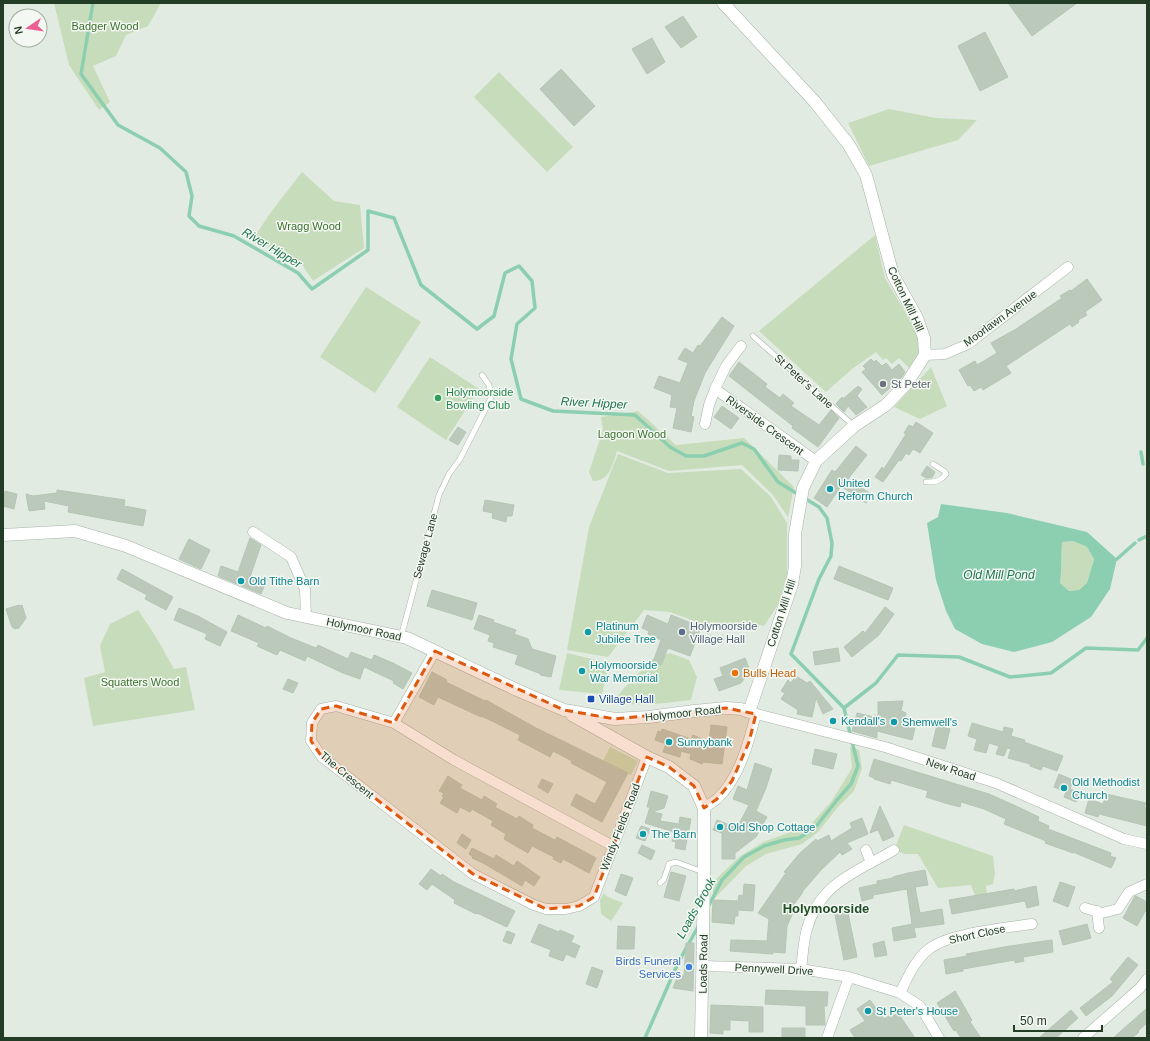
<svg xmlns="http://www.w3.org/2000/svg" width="1150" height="1041" font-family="Arial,sans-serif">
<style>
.green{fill:#c7dcbb}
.water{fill:#8ccfb0;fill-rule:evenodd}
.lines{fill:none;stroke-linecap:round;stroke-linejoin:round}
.stream{stroke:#8ccfb0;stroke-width:3.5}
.building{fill:#bbc9ba;stroke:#b5c5b4}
.service-casing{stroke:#a5b3a6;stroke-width:6}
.minor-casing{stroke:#a5b3a6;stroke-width:11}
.tertiary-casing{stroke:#a5b3a6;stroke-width:13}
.service{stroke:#fff;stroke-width:5}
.minor{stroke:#fff;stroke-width:10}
.tertiary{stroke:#fff;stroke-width:12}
.marked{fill:#de580d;fill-opacity:0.2;stroke:#de580d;stroke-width:3;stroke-dasharray:8 5;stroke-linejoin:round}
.worship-dot{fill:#6b7280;stroke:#f3f8f2;stroke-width:1.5}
.leisure-dot{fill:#2e9e5b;stroke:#f3f8f2;stroke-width:1.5}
.culture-dot{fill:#0f9aa8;stroke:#f3f8f2;stroke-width:1.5}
.service-dot{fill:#5c6f8a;stroke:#f3f8f2;stroke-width:1.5}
.food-dot{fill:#e8710a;stroke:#f3f8f2;stroke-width:1.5}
.transit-dot{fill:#1a4fb4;stroke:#f3f8f2;stroke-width:1.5}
.shop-dot{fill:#3f7fe0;stroke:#f3f8f2;stroke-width:1.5}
.labels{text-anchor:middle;stroke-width:3;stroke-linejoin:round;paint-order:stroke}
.park-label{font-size:11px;fill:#3d712e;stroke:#f3f8f2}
.street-label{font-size:11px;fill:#233c25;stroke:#f3f8f2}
.worship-label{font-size:11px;fill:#5b616d;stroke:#f3f8f2;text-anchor:start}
.leisure-label{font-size:11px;fill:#27864d;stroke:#f3f8f2;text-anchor:start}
.culture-label{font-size:11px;fill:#0d838f;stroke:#f3f8f2;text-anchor:start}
.service-label{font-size:11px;fill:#4e5e75;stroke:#f3f8f2;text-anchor:start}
.food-label{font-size:11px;fill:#c56008;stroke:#f3f8f2;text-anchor:start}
.transit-label{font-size:11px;fill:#164399;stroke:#f3f8f2;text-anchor:start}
.shop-label{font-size:11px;fill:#366cbe;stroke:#f3f8f2;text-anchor:end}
.water-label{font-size:12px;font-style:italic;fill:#1f754f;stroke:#f3f8f2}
.quarter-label{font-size:13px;font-weight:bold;fill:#1f4d26;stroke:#f3f8f2}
</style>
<rect width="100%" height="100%" fill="#e2ebe2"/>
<path class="green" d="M54 3H161L148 26 126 35 116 56 93 66 110 102 99 110 69 65Z
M499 72 573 147 547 172 474 97Z
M889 109 936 118 977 120 958 140 869 166 848 123Z
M302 172 334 201 360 205 364 248 313 281 301 263 253 239 271 212Z
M875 235 885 278 918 334 921 354 911 370 899 358 892 364 886 358 883 360 876 352 852 369 826 392 759 331Z
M366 287 421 322 375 393 320 357Z
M430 357 479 389 446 440 397 407Z
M931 367 947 406 920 419 894 407Z
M638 411 676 445 744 438 794 487 788 517 773 495 742 465 669 471 617 451C613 463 610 481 593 481L589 472 603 430 601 417Z
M618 454 668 473 741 469 771 497 787 523V575L779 603 764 626 747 622 716 629 670 612 644 610 608 657 567 650 589 527Z
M1073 541 1087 547 1094 558 1087 583 1079 590 1069 591 1060 583C1062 569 1061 556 1062 542Z
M138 610 156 637 174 669 186 667 195 710 93 726 84 678 105 672 100 646 110 624Z
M567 653 609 663 602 694 559 690Z
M659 653 665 655 670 653 689 660 697 677 691 700C673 702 641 707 624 703 621 702 619 699 616 698L624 688Z
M610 747 638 761 631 775 603 761Z
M850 747 859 750 862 768 854 791 838 807 818 832 802 844 766 854 746 866 713 900V882L739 857 763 842 810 825 831 802 852 768Z
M904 825 993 856 995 874 993 884 986 886 987 894 975 896 971 885 938 888 918 854H905L894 850Z
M604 893 606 896 623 903 611 921 601 914 600 900Z"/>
<path class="water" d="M941 504 1007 513 1087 532 1117 559 1110 589 1091 617 1052 642 1014 652 982 644 955 629 946 611 936 580 927 523 938 517ZM1073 541 1087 547 1094 559 1087 583 1079 590 1069 591 1060 583C1062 569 1061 556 1062 542Z"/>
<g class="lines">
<path class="stream" d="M93 3 81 74 118 125 160 148 186 172 192 196 189 216 199 226 234 236 298 273 312 289 368 250V211L394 218 421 285 477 329 494 316 505 273 519 266 532 281 535 308 517 324 511 359 521 399 553 411 635 415 670 447 686 456H704L742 443 754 449 778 482 819 507 827 518 832 543 831 556 819 579 791 654 844 708 876 683 898 655 959 657 1010 677 1051 673 1086 648 1138 650 1147 638
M1141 452 1143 464
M1139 540 1147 536
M1117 559 1135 543
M708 907 722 880 744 857 764 846 784 840 799 838 814 829 837 800 851 784 858 766 844 708
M645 1038 678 963 699 925"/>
</g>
<path class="building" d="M1008 3H1077L1032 36Z
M683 16 697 37 681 48 665 27Z
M985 32 1008 77 980 91 958 46Z
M652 38 665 62 647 74 632 49Z
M561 69 595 106 574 126 540 89Z
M1087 279 1102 300 1085 312 1087 315 1078 320 1079 322 1072 327 1070 324 1006 366 1011 373 983 390 981 387 974 391 970 385 968 386 959 370 975 361 977 365 997 353 991 343 1016 329 1062 298 1060 296 1070 290 1071 291Z
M722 317 734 326 705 373 694 401 691 416 694 417 691 432 673 428 677 408 670 407 672 395 654 388 659 376 680 383 688 363 678 359 685 348 693 353 698 345 700 346Z
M871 359 874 362 876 360 882 366 886 363 892 370 899 364 905 372 902 377 882 395 862 372 866 369 863 366Z
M739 362 767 384 765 387 780 398 783 394 794 403 791 406 819 425 831 410 839 418 818 447 792 428 793 426 729 376Z
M858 386 862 389 857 396 867 407 856 415 848 406 844 412 836 404 842 397 843 399Z
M722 406 739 418 731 429 714 417Z
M916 422 933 433 920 453 913 449 909 455 906 453 901 461 899 460 883 482 875 477 882 467 884 469 906 434 904 433 909 425 913 427Z
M458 427 466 432 458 445 449 440Z
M856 446 867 455 848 479 871 494 866 503 841 486 827 507 814 498 832 470 835 472Z
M779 455 791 456V460H799L798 471 778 470Z
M927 466 935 472 932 478H926L921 475Z
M57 490 125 500 124 506 146 510 143 526 68 512 69 506 44 501 45 509 29 511 26 494 33 496 57 493Z
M5 491 17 494 14 509 3 506Z
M485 500 514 505 512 516H507L506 522 492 518 493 513 483 511Z
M250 538 261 545 250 577 266 582 261 594 218 576 221 566 238 572Z
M189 539 210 550 201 569 179 559Z
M839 566 893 588 888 600 834 579Z
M122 569 173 597 166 610 145 599 147 595 117 579Z
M432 590 477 603 472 620 427 606Z
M19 605 20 606 22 605 26 618 19 628 15 629 12 627 6 609Z
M885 607 894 614 879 635 852 657 844 647 863 631 865 633Z
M179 608 198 616 227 632 220 646 205 639 207 634 174 620Z
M238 615 266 628 267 626 291 638 316 648 318 645 348 659 351 652 372 660 374 655 393 663 412 673 403 689 393 683 394 681 364 667 360 679 343 673 307 656 305 661 280 650 277 655 257 646 259 643 231 631Z
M479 615 494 620 493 622 516 630 514 634 528 639 532 649 556 656 551 677 540 675 541 674 515 664 518 655 493 647 494 643 488 641 490 635 474 629Z
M647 615 668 624 671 615 701 627 690 656 668 648 661 665 653 662 661 640 648 634 649 631 642 628Z
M838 648 840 661 815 665 813 652Z
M745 658 750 671 741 683 719 691 714 679 723 676 720 668Z
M432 672 447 680 446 682 485 701 486 700 536 728 628 773 602 822 571 805 576 794 595 804 607 782 571 763 572 761 553 751 550 757 518 740 520 735 492 721 481 716V717L438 697 434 705 419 697Z
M796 676 807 683 810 681 833 709 823 714 816 698 812 717 797 714 798 710 781 699 785 693 781 691 788 680 791 683Z
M288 679 298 683 293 693 283 689Z
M903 701 901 711 906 713 905 717 911 718 910 723 916 724 912 740 877 731V738L852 731 857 713 874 717V715L878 716V702Z
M972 723 1003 732 1004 727 1013 729 1011 736 1025 740 1024 742 1063 756 1057 771 1043 766 1041 770 1030 766V764L1008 758 1011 749 1007 748 1004 756 996 754 999 746 989 743 986 753 974 750 977 739 968 736Z
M711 725 727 727 722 764 703 762 702 764 690 759 691 754 681 751 680 757 663 752 666 744 655 740 658 731 661 732 662 729 691 739 693 735 709 742Z
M937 725 950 729 945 749 932 746Z
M815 749 837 754 833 769 812 764Z
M874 759 989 794 1018 807 1039 817 1038 821 1049 826 1048 829 1111 853 1110 856 1116 858 1111 868 1073 852V853L1045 843 1046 841 1004 824 1006 819 984 809 961 802 960 807 945 803 926 797 928 791 891 780 890 784 874 779V778L869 776Z
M755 763 772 769 766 788 756 811 767 817 756 837 735 853V859H722V833L713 830 717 820 737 828 749 805 733 799 738 786 747 790Z
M1059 774 1073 780 1070 789 1079 793 1076 802 1064 797 1066 792 1054 787Z
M448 776 462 785 460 788 482 800 484 796 497 804 495 807 517 819 519 816 533 825 532 828 555 840 557 837 596 858 589 873 563 859 561 863 553 859 554 857 532 846 528 853 504 839 506 834 491 825 493 821 472 809 470 812 460 807 457 813 440 803 444 797 442 796 444 793 439 791Z
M542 779 553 784 548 793 538 787Z
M651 791 668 796 664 808 652 812 662 814 660 821 679 824 680 817 691 819 685 850 675 848 676 842 672 841 674 832 645 823 650 807H647Z
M1106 794 1146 803 1144 807 1147 808V826L1099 814 1098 817 1085 813 1089 799 1103 804Z
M880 806 894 836 883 841 878 830 870 833Z
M862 818 868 834 847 843 852 849 842 855 840 852 821 870 802 892H803L792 907 795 908 787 926 785 953 773 952V954L730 951 731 940 767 941 769 919 758 913 786 873 784 872 800 853 816 839 817 841 829 835 831 841 852 828 850 823Z
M641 826 650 829 645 841 636 838Z
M462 834 471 840 466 849 457 843Z
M642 845 655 851 651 860 638 853Z
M472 848 494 859 496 855 514 866 517 861 540 877 534 886 525 880 522 886 483 863 472 858 473 857 469 854Z
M431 869 441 876 442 874 454 882 515 911 507 927 477 913 476 914 454 903 455 900 432 884 427 890 419 884Z
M925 870 928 885 915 887 920 913 942 909 944 924 914 928 916 937 894 941 892 928 912 924 907 889 873 895V898L862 901 859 888 877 884V881L893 878V877L908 873Z
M671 872 686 876 679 901 664 897Z
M621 874 633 878 626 896 615 891Z
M1060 882 1075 887 1068 907 1053 901Z
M744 884 755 885 753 911 738 910V916H735L734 924 712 922 713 900 738 901 739 895 743 896Z
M1036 886 1039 905 1027 908 1025 901 952 914 949 900 1014 889V891Z
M1135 896H1136L1147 902V908L1137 926 1123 918Z
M847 908 857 957 844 960 834 910Z
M539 924 559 932 560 930 574 936 571 942 580 946 575 958 566 954 563 961 549 956 551 950 531 942Z
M1087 924 1091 938 1063 945 1059 931Z
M618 926 635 927 634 949H617Z
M507 931 515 934 511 944 503 941Z
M1052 940 1053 952 1023 957 1024 961 1015 963V960L963 969V971L946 974 944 960 967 956 966 954 1010 946Z
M884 941 887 955 875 957 873 944Z
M686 943H694L693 991 673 988 678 976H684Z
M1128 957 1138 965 1112 996 1086 1016 1080 1008 1113 982 1110 979Z
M592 967 603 971 597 988 586 984Z
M766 990 828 992 827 1006H824L825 1025H806V1006L765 1004Z
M955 991 972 1020 970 1022 981 1038H961L956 1030 954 1031 937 1003Z
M870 1000 884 1019 892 1014 893 1016 898 1013 915 1038H855L850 1030 865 1021 857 1009Z
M711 1005 763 1007V1032H749V1021L730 1020V1030H723V1034L710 1033Z
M1147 1008V1023L1138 1031 1139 1032 1132 1038H1113Z
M1071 1010 1078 1018 1056 1038H1039Z
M782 1028H805V1038H782Z"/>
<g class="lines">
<defs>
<path id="service" d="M753 336 854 426
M926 482C935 482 940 482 946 474L944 471 933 464
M401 637 439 495 449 474 460 459 491 398 489 385 482 375
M660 883 664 879 669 864 676 862 703 872"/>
<path id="minor" d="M925 355 945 354 968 344 1068 267
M715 389 726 366 741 346
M705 424 709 405 715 389 816 461
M253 532 291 557 305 589 306 617
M749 712 885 747 996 783 1124 839 1147 844
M394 723 435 651
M704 808C708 805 713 802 717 799 739 779 749 742 756 714
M613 846 454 760 394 723 336 706 321 709 312 723 311 741 322 757 473 874 534 905 546 909H566L579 906 594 897 647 757
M866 850 871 863
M1085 908 1102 913 1118 909 1129 892 1147 884
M1097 911 1099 928
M703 966 801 969 849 977 900 993 920 1006 939 1038
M801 969C803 956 803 942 807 929 819 883 857 872 894 850
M900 993C908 977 915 960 929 949 949 933 1005 928 1032 924
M827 1038 849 977
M1083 1038 1140 988 1147 979"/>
<path id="tertiary" d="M3 535 75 531 126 546 287 613 407 638 517 690 564 710 615 719 649 717 694 711 726 708 741 709 749 712 792 584 795 566V534L803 488 816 461 854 426 886 405 907 383 925 355 924 338 917 318 893 275 866 175 849 145 815 102 723 3
M572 715 647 757 669 767 694 786 704 808V878L701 1038"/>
</defs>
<use href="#service" class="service-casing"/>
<use href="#minor" class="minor-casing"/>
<use href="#tertiary" class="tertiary-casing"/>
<use href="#service" class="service"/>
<use href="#minor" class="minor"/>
<use href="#tertiary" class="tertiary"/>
</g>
<path class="marked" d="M435 651 564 710 615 719 726 708 756 714 749 742 732 781 717 799 704 808 694 786 669 767 647 757 594 897 579 906 546 909 473 874 322 757 311 741 312 723 321 709 336 706 394 723Z"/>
<circle class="worship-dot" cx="883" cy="384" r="4"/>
<circle class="leisure-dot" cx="438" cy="398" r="4"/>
<g class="culture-dot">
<circle cx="830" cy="489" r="4"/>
<circle cx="241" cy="581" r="4"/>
<circle cx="588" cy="632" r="4"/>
<circle cx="582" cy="671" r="4"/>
<circle cx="833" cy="721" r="4"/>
<circle cx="894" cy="722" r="4"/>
<circle cx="669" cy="742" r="4"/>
<circle cx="1064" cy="788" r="4"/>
<circle cx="720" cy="827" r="4"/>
<circle cx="643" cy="834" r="4"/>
<circle cx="868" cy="1011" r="4"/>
</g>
<circle class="service-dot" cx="682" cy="632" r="4"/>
<circle class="food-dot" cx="735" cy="673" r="4"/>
<rect class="transit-dot" x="587" y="695" width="8" height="8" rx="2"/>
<circle class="shop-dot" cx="689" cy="967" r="4"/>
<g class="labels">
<g class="park-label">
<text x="105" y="30">Badger Wood</text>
<text x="309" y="230">Wragg Wood</text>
<text x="632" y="438">Lagoon Wood</text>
<text x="140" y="686">Squatters Wood</text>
</g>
<g class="street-label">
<text transform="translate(906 299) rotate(65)" y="4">Cotton Mill Hill</text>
<text transform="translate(1000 318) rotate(-36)" y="4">Moorlawn Avenue</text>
<text transform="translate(804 381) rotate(42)" y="4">St Peter's Lane</text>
<text transform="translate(765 425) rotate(36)" y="4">Riverside Crescent</text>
<text transform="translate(425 546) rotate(-75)" y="4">Sewage Lane</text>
<text transform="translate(781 613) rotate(-72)" y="4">Cotton Mill Hill</text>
<text transform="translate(364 629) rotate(12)" y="4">Holymoor Road</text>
<text transform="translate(683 713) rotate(-6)" y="4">Holymoor Road</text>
<text transform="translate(951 769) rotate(18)" y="4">New Road</text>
<text transform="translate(347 775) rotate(40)" y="4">The Crescent</text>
<text transform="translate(620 827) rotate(-69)" y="4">Windy Fields Road</text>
<text transform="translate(977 934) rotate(-12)" y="4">Short Close</text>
<text transform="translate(703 964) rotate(-89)" y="4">Loads Road</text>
<text transform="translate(774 969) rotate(3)" y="4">Pennywell Drive</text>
</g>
<g class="worship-label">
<text x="891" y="388">St Peter</text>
</g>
<g class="leisure-label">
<text x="446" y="396">Holymoorside<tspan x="446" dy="13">Bowling Club</tspan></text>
</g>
<g class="culture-label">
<text x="838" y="487">United<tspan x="838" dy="13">Reform Church</tspan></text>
<text x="249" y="585">Old Tithe Barn</text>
<text x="596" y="630">Platinum<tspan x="596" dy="13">Jubilee Tree</tspan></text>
<text x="590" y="669">Holymoorside<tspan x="590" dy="13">War Memorial</tspan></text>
<text x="841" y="725">Kendall's</text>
<text x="902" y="726">Shemwell's</text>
<text x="677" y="746">Sunnybank</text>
<text x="1072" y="786">Old Methodist<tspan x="1072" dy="13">Church</tspan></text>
<text x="728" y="831">Old Shop Cottage</text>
<text x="651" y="838">The Barn</text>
<text x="876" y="1015">St Peter's House</text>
</g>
<g class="service-label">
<text x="690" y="630">Holymoorside<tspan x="690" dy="13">Village Hall</tspan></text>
</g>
<g class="food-label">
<text x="743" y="677">Bulls Head</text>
</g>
<g class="transit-label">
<text x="599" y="703">Village Hall</text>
</g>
<g class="shop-label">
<text x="681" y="965">Birds Funeral<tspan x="681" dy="13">Services</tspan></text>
</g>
<g class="water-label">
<text transform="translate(272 248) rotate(31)" y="4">River Hipper</text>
<text transform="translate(594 403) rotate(3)" y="4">River Hipper</text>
<text x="999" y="579">Old Mill Pond</text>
<text transform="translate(696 908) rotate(-61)" y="4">Loads Brook</text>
</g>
<g class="quarter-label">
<text x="826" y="913">Holymoorside</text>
</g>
</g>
<rect width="1150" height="1041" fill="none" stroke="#233c25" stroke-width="8"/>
<g transform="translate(28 28) rotate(257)"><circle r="19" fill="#f3f8f2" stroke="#a0ada0"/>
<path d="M0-3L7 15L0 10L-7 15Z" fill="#ec5f93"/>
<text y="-6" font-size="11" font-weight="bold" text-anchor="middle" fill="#233c25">N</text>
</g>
<path d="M1014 1025v6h88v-6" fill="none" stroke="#233c25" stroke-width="2"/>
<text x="1020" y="1025" font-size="12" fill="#233c25" stroke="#f3f8f2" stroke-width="3" paint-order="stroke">50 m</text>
</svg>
